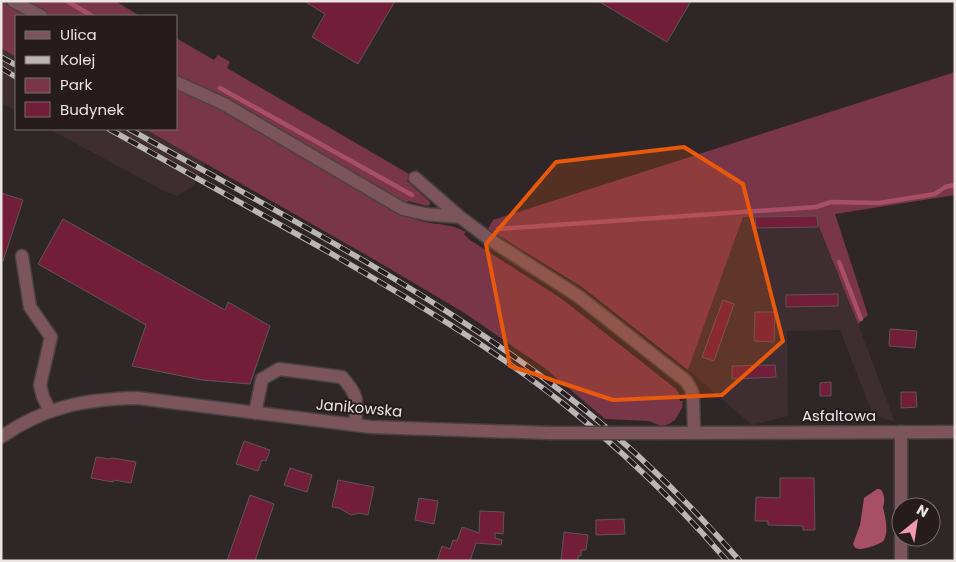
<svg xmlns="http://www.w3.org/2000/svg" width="956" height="562" font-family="Poppins,sans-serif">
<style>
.built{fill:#3e2d31}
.green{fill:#7a3649}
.water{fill:#a74f67}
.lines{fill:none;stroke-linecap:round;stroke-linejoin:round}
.stream{stroke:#a74f67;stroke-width:4.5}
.building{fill:#721e3a;stroke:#5f5557}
.minor-casing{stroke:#494143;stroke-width:15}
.minor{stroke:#7b545c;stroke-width:12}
.rail-casing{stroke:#bbb5b6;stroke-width:5.5}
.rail{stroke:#261c1e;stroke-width:4;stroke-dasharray:11;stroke-linecap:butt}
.minor-bridge-casing{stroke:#494143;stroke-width:15;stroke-linecap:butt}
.minor-bridge{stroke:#7b545c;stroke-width:12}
.marked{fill:#e8590c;fill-opacity:0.2;stroke:#e8590c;stroke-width:4;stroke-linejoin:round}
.labels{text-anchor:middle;stroke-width:4;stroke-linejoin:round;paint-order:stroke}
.street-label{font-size:15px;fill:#ebe5e6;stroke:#261c1e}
</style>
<rect width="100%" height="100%" fill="#2f2628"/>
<path class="built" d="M1 48 16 57V111L1 103Z
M49 129H145L206 163 194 185 177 196 164 191Z
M814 216H817L818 224 858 324 895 422 873 415 840 330 787 331 788 416 752 425 688 370 743 217Z"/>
<path class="green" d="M1 1H115L140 16H16V57L1 48Z
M176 38 214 60 218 55 230 62 227 68 409 174 418 169 407 181 430 202V205L427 206 408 201 401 213C409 216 416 220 424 222 439 225 452 224 466 232L464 234 470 240 562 299 676 389 679 394 680 401H683L682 408 675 420 669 424 661 426 649 421 605 419 546 369 463 312 375 260 145 129H176Z
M955 72V195L835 214 868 315 858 324 818 224 817 217 814 216 743 217 688 370 582 287 488 229 493 220Z"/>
<path class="water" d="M877 489H880C885 493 885 502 883 507 885 517 889 530 884 540 882 544 862 550 859 549 854 548 855 547 853 544L860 525 864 498Z"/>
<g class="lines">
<path class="stream" d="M67 1 92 16
M220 88 412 195
M498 229 816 207 831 202 879 203 935 194 945 187 955 185
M839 262 861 319"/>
</g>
<path class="building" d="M304 1H395L358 64 312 37 325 14Z
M598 1H691L667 42Z
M1 193 23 200 3 261H1Z
M817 216 818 227 756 228 755 217Z
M63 219 225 310 228 302 270 326 250 384 202 380 132 366 146 325 38 264Z
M838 294V306L786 307V295Z
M723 300 734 304 714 361 702 357Z
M755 312H775L774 342 754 341Z
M890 329 917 331 915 348 889 346Z
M775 365 776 377 732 379V366Z
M831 382V396H820V383Z
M901 392H916L917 407 901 408Z
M244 441 270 450 266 461 262 460 258 471 236 464Z
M96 457 109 459 113 458 136 462 131 483 114 480 113 482 91 478Z
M290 468 312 475 307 492 284 485Z
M780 478H814L815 530H803V526L768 525V521H755L756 497 780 498Z
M338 480 374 487 368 515 359 513 351 515 339 508 332 507Z
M250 495 274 504 255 561H227Z
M419 498 438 501 434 524 415 520Z
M480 511 504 512 503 534 495 533V538L502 540 501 545 476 543 470 561H437L442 546 450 549 453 540 457 541 462 527 479 533Z
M624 519 625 534 596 535V520Z
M564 532 588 535 586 550H581V556H578V561H561Z"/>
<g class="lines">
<defs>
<path id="minor" d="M13 1 41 16
M176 82 224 104 403 209 425 214 460 217 492 241 578 296 686 381 691 389 693 395 694 433
M415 178 460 217
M22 256 30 307 51 337 40 385 43 397 50 411
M255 413 262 379 279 369 342 377C359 396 357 400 355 425
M901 432V507
M662 433 955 432
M1 437C44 407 85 399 137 398L371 427 550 433
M901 561V537"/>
</defs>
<use href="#minor" class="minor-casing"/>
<use href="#minor" class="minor"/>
<defs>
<path id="rail" d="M1 57 16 65
M1 68 16 77
M109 129C181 169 253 209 325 250 408 298 490 346 565 405 624 452 678 504 727 561
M129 129C282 215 442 296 580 406 638 452 691 505 740 561"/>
</defs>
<use href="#rail" class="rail-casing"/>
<use href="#rail" class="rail"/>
<defs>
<path id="minor-bridge" d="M550 433H662"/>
</defs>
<use href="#minor-bridge" class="minor-bridge-casing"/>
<use href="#minor-bridge" class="minor-bridge"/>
</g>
<path class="marked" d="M684 147 743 184 783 341 722 395 613 400 510 366 486 244 556 162Z"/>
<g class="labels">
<g class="street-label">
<text transform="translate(359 408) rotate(5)" y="5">Janikowska</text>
<text x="839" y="421">Asfaltowa</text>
</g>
</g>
<rect width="956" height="562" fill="none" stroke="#ebe5e6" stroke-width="5"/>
<rect x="15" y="15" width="162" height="115" fill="#261c1e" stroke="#756c6e"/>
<rect x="25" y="31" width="25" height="8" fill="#7b545c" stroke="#756c6e"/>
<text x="60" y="40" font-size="15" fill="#ebe5e6">Ulica</text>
<rect x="25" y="56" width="25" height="8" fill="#bbb5b6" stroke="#756c6e"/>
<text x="60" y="65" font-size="15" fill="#ebe5e6">Kolej</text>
<rect x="25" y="78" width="25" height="15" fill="#7a3649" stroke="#756c6e"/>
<text x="60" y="90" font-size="15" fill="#ebe5e6">Park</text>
<rect x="25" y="102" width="25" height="15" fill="#721e3a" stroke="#756c6e"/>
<text x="60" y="115" font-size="15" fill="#ebe5e6">Budynek</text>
<g transform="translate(916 522) rotate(30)"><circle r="24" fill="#261c1e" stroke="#756c6e"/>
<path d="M0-4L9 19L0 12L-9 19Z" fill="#f29aaf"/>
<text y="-8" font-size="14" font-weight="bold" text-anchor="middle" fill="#ebe5e6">N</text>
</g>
</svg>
